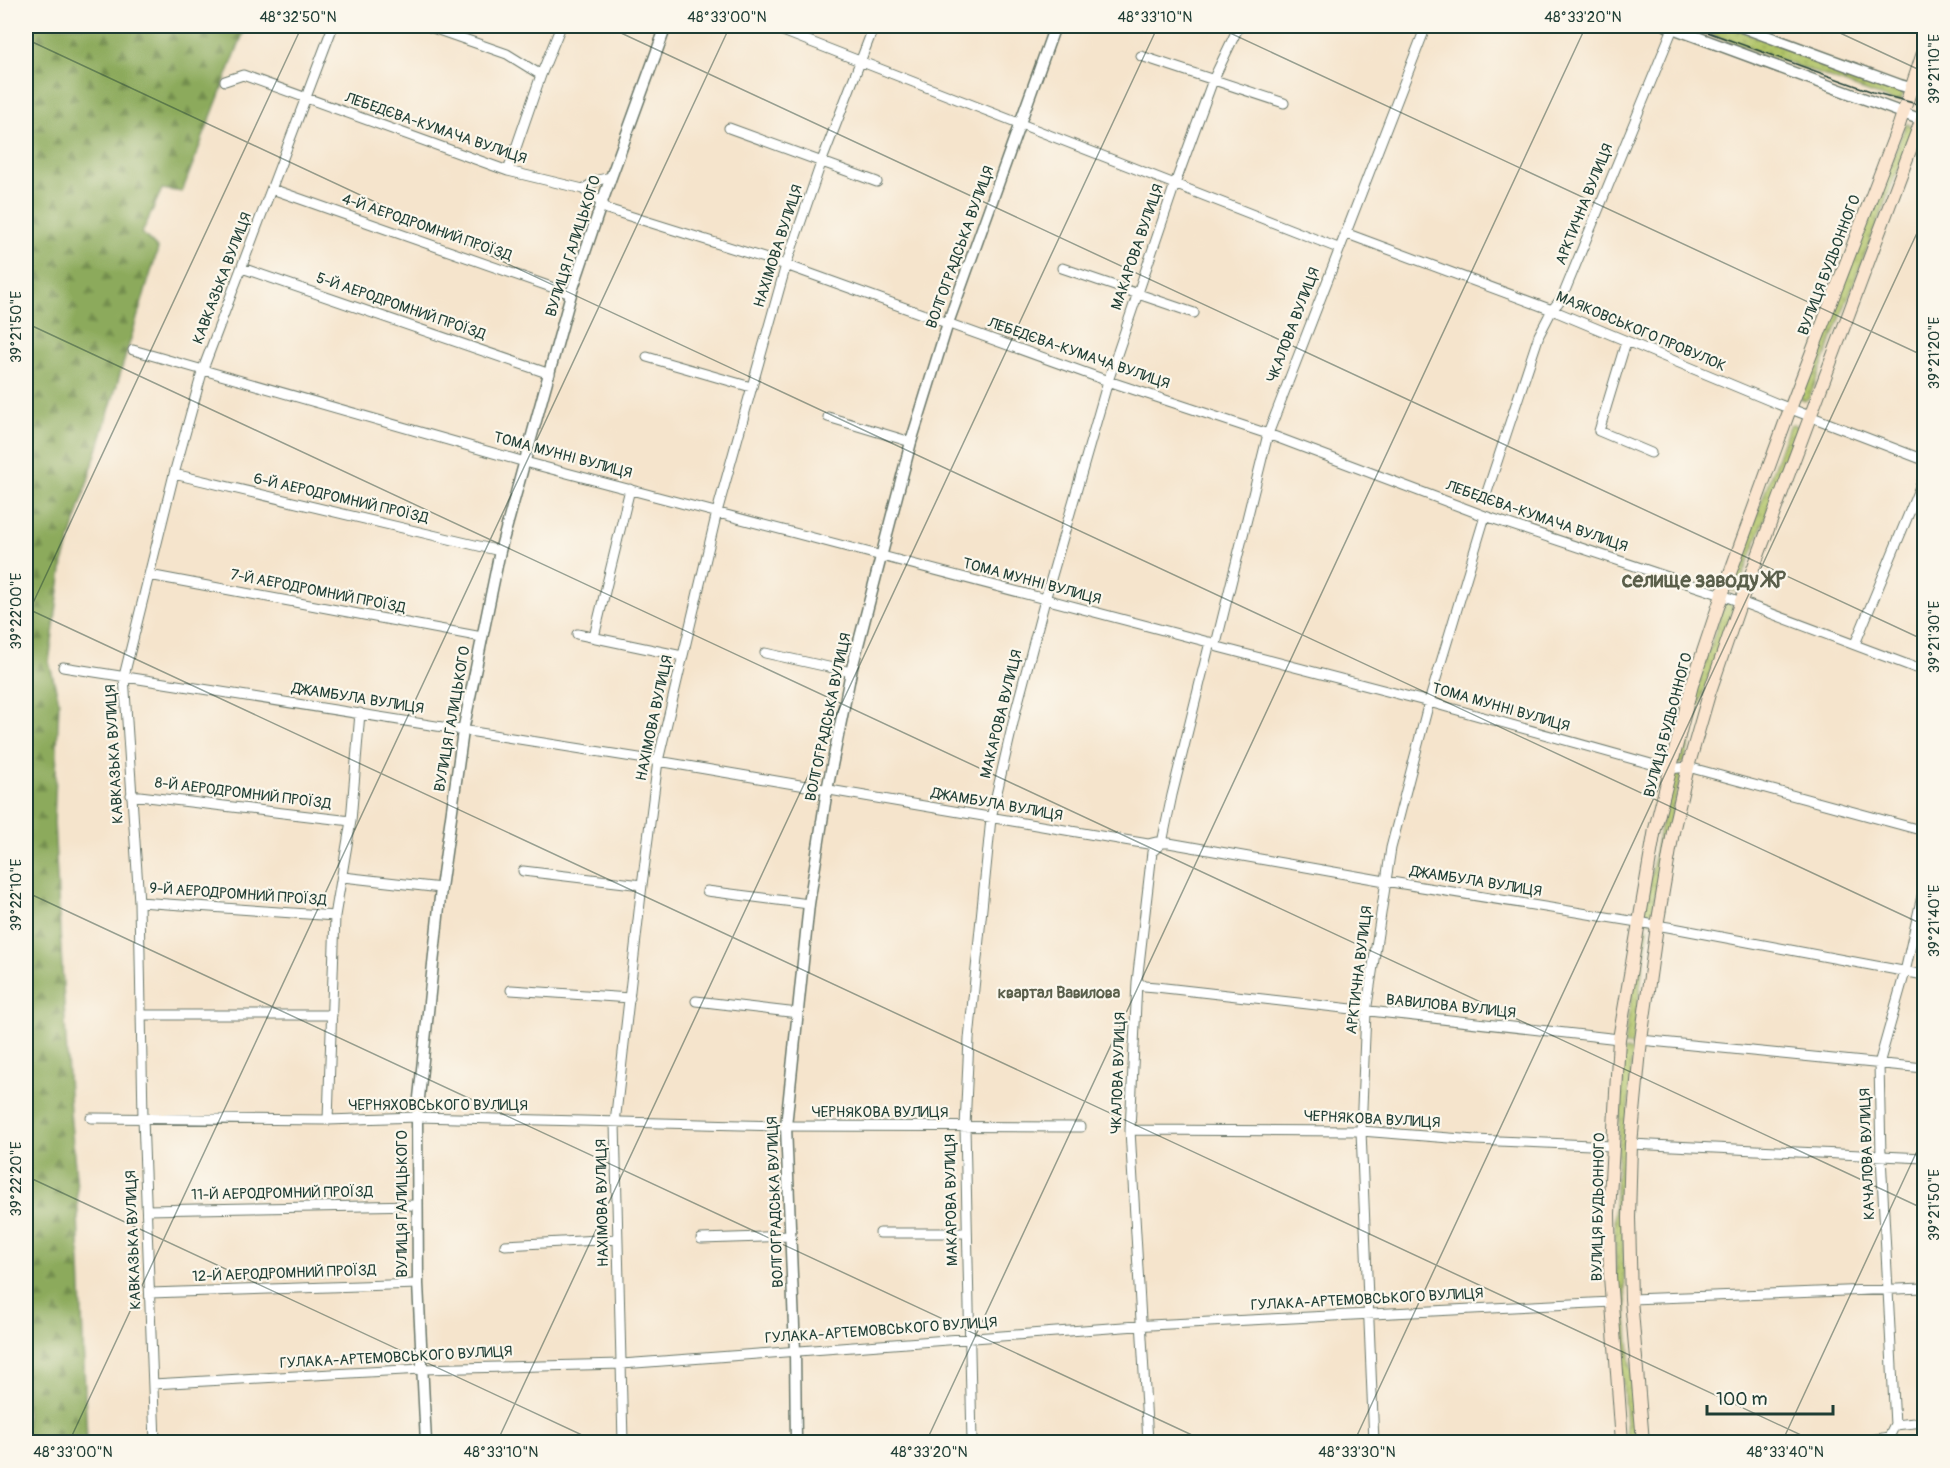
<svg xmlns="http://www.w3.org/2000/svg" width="1950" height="1468" font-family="Pangolin,sans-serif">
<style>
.grass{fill:url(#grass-dots);stroke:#68804e;stroke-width:1.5}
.forest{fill:url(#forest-firs);stroke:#567448;stroke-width:1.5}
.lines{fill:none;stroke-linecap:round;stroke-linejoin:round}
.minor-casing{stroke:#6a7769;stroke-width:11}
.tertiary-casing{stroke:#6a7769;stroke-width:13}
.secondary-casing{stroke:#6a7769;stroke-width:14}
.minor{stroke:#fff;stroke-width:9}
.tertiary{stroke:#fff;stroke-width:10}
.secondary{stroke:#fbe5cf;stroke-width:12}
.tram{stroke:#1f3d34;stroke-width:1.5}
.ticks{fill:none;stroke:#1f3d34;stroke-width:1.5;stroke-opacity:0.45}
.labels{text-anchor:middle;stroke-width:4.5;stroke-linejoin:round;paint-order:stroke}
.street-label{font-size:15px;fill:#1f3d34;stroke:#fbf7ec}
.neighbourhood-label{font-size:16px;font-weight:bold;fill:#5a5f4b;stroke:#fbf7ec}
.district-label{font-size:21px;font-weight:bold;fill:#5a5f4b;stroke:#fbf7ec}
.neatline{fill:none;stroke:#1f3d34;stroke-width:2}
.ticks-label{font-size:15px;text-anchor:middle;fill:#1f3d34}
</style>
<defs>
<pattern id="grass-dots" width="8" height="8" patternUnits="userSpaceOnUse" patternTransform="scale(1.5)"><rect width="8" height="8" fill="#b1c467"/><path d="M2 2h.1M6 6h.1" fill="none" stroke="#8fa056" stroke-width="1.8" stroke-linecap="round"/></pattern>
<pattern id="forest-firs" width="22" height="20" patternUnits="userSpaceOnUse" patternTransform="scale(1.5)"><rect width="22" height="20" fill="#8caa5c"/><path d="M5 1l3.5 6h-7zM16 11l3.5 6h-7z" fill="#728c4d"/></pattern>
</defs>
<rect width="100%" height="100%" fill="#fbf7ec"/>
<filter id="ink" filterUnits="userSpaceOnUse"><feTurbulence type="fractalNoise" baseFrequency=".0167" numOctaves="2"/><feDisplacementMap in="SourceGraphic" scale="12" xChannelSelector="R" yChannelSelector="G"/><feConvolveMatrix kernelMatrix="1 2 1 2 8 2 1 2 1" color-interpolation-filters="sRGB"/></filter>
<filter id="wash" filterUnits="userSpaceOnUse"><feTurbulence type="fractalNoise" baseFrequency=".008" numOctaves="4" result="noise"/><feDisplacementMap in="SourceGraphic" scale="24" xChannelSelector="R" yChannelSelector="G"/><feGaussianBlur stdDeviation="1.35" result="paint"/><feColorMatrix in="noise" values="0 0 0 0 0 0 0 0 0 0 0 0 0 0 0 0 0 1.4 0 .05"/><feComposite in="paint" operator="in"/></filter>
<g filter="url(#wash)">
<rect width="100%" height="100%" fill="#f5e4cc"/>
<path class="grass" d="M1688 26H1727L1900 89 1904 92 1901 100 1893 101Z
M1906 124H1909L1913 130 1809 399 1804 401 1801 399 1800 395Z
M1792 424 1798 427V432L1738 589 1734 592 1730 587 1789 426Z
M1727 602 1732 605 1733 609 1702 697 1684 763 1675 765 1694 697 1724 604Z
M1682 772 1668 830 1651 922 1642 920 1660 828 1674 773Z
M1642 926 1649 928 1642 972 1633 1046 1624 1045Z
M1624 1050H1633C1628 1107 1624 1163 1623 1220 1623 1292 1631 1364 1637 1435L1632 1441 1627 1438 1618 1322 1614 1220Z"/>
<path class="forest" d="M26 26H246L182 192 162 189 142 233 158 249 63 563 49 662 59 701 54 822 70 1112 77 1188 87 1442H26Z"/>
</g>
<g filter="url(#ink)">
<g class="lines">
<defs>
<path id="minor" d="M427 26 507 54 541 75 561 26
M770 26 1338 248
M1141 56 1284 103
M225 81 243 75 508 171 583 189C591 196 601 200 607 209L786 265 1108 381 1268 434 1485 516 1722 595 1924 671
M729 128 877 182
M508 171 541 75
M272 189 571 294
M583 189 598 180 611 177
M1345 233 1552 310 1778 404 1924 460
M242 268 550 374
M1062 268 1194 313
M1626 342 1599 431 1651 453
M133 350 525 462 1216 644 1218 647 1429 702 1669 769 1688 767 1924 831
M647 357 751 387
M828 417 911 442
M174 474 500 551
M1487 492 1539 335 1552 310 1562 298 1673 28
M149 575 482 637
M577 634 682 656
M594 637 630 489
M1216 644 1268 434 1426 26
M1855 644 1924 477
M765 653 851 672
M63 667 658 761 1148 844 1156 842 1169 843 1385 881 1668 927 1924 975
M131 795 351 821
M523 871 642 885
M343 877 441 888
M707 891 809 904
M139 902 335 916
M1137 982 1144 986 1156 987 1619 1039
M511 990 630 998
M696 1001 798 1013
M142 1015H332
M1641 1040 1924 1068
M91 1118 328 1120 417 1117 778 1126 1081 1127
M328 1120 335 916 351 821 360 713
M1130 1130 1361 1131 1475 1140 1613 1146
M1631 1144 1924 1158
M147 1210 417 1205
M880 1233H967
M701 1239 791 1236
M505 1245 618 1239
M150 1293 418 1284
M1631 1299 1924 1288
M153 1384 422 1369 622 1364 1150 1325 1612 1302
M1895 1425 1881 1156 1879 1064 1905 972 1924 887
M155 1442 143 1118 139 902 124 676 174 474 203 369 333 26
M623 1442 615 1123 642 885 658 761 717 512 786 265 821 163 874 26
M972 1442 965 1127 969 1039 991 818 1016 710 1045 600 1108 381 1175 184 1213 80 1239 26
M1148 1442 1130 1130 1137 982 1152 852 1162 843 1172 795 1210 642
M1374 1442 1361 1131 1366 1012 1391 848 1429 702 1485 516
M1859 1442 1889 1437 1895 1425 1924 1422"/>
<path id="tertiary" d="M1667 26 1922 120
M1739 26 1900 85 1924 92
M426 1442 418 1284 417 1117 441 888 463 731 500 551 571 294 602 202 666 26
M796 1442 795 1351 786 1126 809 904 827 790 851 672 911 442 948 323 1055 26"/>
<path id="secondary" d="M1622 1442 1610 1276 1609 1213 1613 1146 1619 1039 1655 829 1692 685 1722 595 1790 409 1899 125 1924 50
M1643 1442 1631 1299 1629 1218 1631 1144 1641 1040 1657 926 1673 832 1688 767 1709 694 1741 601 1924 113"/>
</defs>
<use href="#minor" class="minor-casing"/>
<use href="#tertiary" class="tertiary-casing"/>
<use href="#secondary" class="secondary-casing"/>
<use href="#minor" class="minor"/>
<use href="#tertiary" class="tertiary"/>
<use href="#secondary" class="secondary"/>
<path class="tram" d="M1691 26 1873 92 1924 106"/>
</g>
</g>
<path class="ticks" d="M606 26 1924 640M1215 26 1924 356M1825 26 1924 72M26 39 1924 925M26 323 1924 1209M26 608 1816 1442M26 618 302 26M26 892 1207 1442M26 1176 597 1442M69 1442 730 26M497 1442 1158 26M926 1442 1586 26M1354 1442 1924 218M1782 1442 1924 1136"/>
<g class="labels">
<g class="street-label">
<text transform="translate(436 128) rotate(19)" y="5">ЛЕБЕДЄВА-КУМАЧА ВУЛИЦЯ</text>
<text transform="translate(1584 204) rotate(-68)" y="5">АРКТИЧНА ВУЛИЦЯ</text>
<text transform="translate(427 227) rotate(19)" y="5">4-Й АЕРОДРОМНИЙ ПРОЇЗД</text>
<text transform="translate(573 246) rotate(-72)" y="5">ВУЛИЦЯ ГАЛИЦЬКОГО</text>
<text transform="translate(778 246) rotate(-72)" y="5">НАХІМОВА ВУЛИЦЯ</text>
<text transform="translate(960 247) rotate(-70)" y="5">ВОЛГОГРАДСЬКА ВУЛИЦЯ</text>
<text transform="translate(1137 247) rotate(-71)" y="5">МАКАРОВА ВУЛИЦЯ</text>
<text transform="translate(1829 265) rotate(-69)" y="5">ВУЛИЦЯ БУДЬОННОГО</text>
<text transform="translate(222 278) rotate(-69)" y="5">КАВКАЗЬКА ВУЛИЦЯ</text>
<text transform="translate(401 306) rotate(19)" y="5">5-Й АЕРОДРОМНИЙ ПРОЇЗД</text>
<text transform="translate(1293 325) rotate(-69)" y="5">ЧКАЛОВА ВУЛИЦЯ</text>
<text transform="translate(1641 331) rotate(23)" y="5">МАЯКОВСЬКОГО ПРОВУЛОК</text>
<text transform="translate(1079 353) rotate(19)" y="5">ЛЕБЕДЄВА-КУМАЧА ВУЛИЦЯ</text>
<text transform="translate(563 455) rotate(15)" y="5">ТОМА МУННІ ВУЛИЦЯ</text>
<text transform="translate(341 498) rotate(13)" y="5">6-Й АЕРОДРОМНИЙ ПРОЇЗД</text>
<text transform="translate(1537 516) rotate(19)" y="5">ЛЕБЕДЄВА-КУМАЧА ВУЛИЦЯ</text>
<text transform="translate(1032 581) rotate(15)" y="5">ТОМА МУННІ ВУЛИЦЯ</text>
<text transform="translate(318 591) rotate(11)" y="5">7-Й АЕРОДРОМНИЙ ПРОЇЗД</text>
<text transform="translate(358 698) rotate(9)" y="5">ДЖАМБУЛА ВУЛИЦЯ</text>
<text transform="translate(1501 707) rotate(16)" y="5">ТОМА МУННІ ВУЛИЦЯ</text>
<text transform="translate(1001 714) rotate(-76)" y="5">МАКАРОВА ВУЛИЦЯ</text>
<text transform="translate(828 717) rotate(-78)" y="5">ВОЛГОГРАДСЬКА ВУЛИЦЯ</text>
<text transform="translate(654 718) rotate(-78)" y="5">НАХІМОВА ВУЛИЦЯ</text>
<text transform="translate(452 719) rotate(-80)" y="5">ВУЛИЦЯ ГАЛИЦЬКОГО</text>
<text transform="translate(1668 725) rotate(-75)" y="5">ВУЛИЦЯ БУДЬОННОГО</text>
<text transform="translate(114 754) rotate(-93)" y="5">КАВКАЗЬКА ВУЛИЦЯ</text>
<text transform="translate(243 793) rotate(7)" y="5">8-Й АЕРОДРОМНИЙ ПРОЇЗД</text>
<text transform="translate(997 804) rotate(10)" y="5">ДЖАМБУЛА ВУЛИЦЯ</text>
<text transform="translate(1476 881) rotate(9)" y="5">ДЖАМБУЛА ВУЛИЦЯ</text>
<text transform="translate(238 894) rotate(4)" y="5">9-Й АЕРОДРОМНИЙ ПРОЇЗД</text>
<text transform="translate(1359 970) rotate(-83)" y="5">АРКТИЧНА ВУЛИЦЯ</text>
<text transform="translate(1451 1006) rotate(6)" y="5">ВАВИЛОВА ВУЛИЦЯ</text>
<text transform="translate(1118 1073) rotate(-88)" y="5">ЧКАЛОВА ВУЛИЦЯ</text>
<text x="438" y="1110">ЧЕРНЯХОВСЬКОГО ВУЛИЦЯ</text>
<text x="880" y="1117">ЧЕРНЯКОВА ВУЛИЦЯ</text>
<text transform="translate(1372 1119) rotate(3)" y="5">ЧЕРНЯКОВА ВУЛИЦЯ</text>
<text transform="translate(1867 1154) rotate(-92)" y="5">КАЧАЛОВА ВУЛИЦЯ</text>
<text transform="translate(282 1193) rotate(-1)" y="5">11-Й АЕРОДРОМНИЙ ПРОЇЗД</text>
<text transform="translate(951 1200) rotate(-91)" y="5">МАКАРОВА ВУЛИЦЯ</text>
<text transform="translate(775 1202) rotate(-92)" y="5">ВОЛГОГРАДСЬКА ВУЛИЦЯ</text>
<text transform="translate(602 1203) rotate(-91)" y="5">НАХІМОВА ВУЛИЦЯ</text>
<text transform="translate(402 1204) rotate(-90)" y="5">ВУЛИЦЯ ГАЛИЦЬКОГО</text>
<text transform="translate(1598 1207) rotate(-89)" y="5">ВУЛИЦЯ БУДЬОННОГО</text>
<text transform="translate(133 1240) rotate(-92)" y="5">КАВКАЗЬКА ВУЛИЦЯ</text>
<text transform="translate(284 1273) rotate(-2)" y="5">12-Й АЕРОДРОМНИЙ ПРОЇЗД</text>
<text transform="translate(1367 1299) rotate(-3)" y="5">ГУЛАКА-АРТЕМОВСЬКОГО ВУЛИЦЯ</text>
<text transform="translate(881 1330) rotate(-4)" y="5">ГУЛАКА-АРТЕМОВСЬКОГО ВУЛИЦЯ</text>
<text transform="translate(396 1357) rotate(-3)" y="5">ГУЛАКА-АРТЕМОВСЬКОГО ВУЛИЦЯ</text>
</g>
<g class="neighbourhood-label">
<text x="1059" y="998">квартал Вавилова</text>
</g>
<g class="district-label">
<text x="1704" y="587">селище заводу ЖР</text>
</g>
</g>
<rect width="1950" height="1468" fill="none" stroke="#fbf7ec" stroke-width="66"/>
<path d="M1707 1405v9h126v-9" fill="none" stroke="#1f3d34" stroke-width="3"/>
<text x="1716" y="1405" font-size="18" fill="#1f3d34" stroke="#fbf7ec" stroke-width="4.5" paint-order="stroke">100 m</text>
<rect x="33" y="33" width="1884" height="1402" class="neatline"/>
<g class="ticks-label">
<text x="298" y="22">48°32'50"N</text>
<text x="727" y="22">48°33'00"N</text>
<text x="1155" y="22">48°33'10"N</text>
<text x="1583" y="22">48°33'20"N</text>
<text transform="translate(1934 69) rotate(-90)" y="5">39°21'10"E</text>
<text transform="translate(16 327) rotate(-90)" y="5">39°21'50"E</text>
<text transform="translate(1934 353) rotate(-90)" y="5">39°21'20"E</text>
<text transform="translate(16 611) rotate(-90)" y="5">39°22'00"E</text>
<text transform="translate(1934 637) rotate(-90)" y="5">39°21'30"E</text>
<text transform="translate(16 895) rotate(-90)" y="5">39°22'10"E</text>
<text transform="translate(1934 921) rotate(-90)" y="5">39°21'40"E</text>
<text transform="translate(16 1179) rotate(-90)" y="5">39°22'20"E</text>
<text transform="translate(1934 1205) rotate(-90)" y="5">39°21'50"E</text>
<text x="73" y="1457">48°33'00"N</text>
<text x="501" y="1457">48°33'10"N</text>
<text x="929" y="1457">48°33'20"N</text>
<text x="1357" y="1457">48°33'30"N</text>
<text x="1785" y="1457">48°33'40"N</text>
</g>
</svg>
